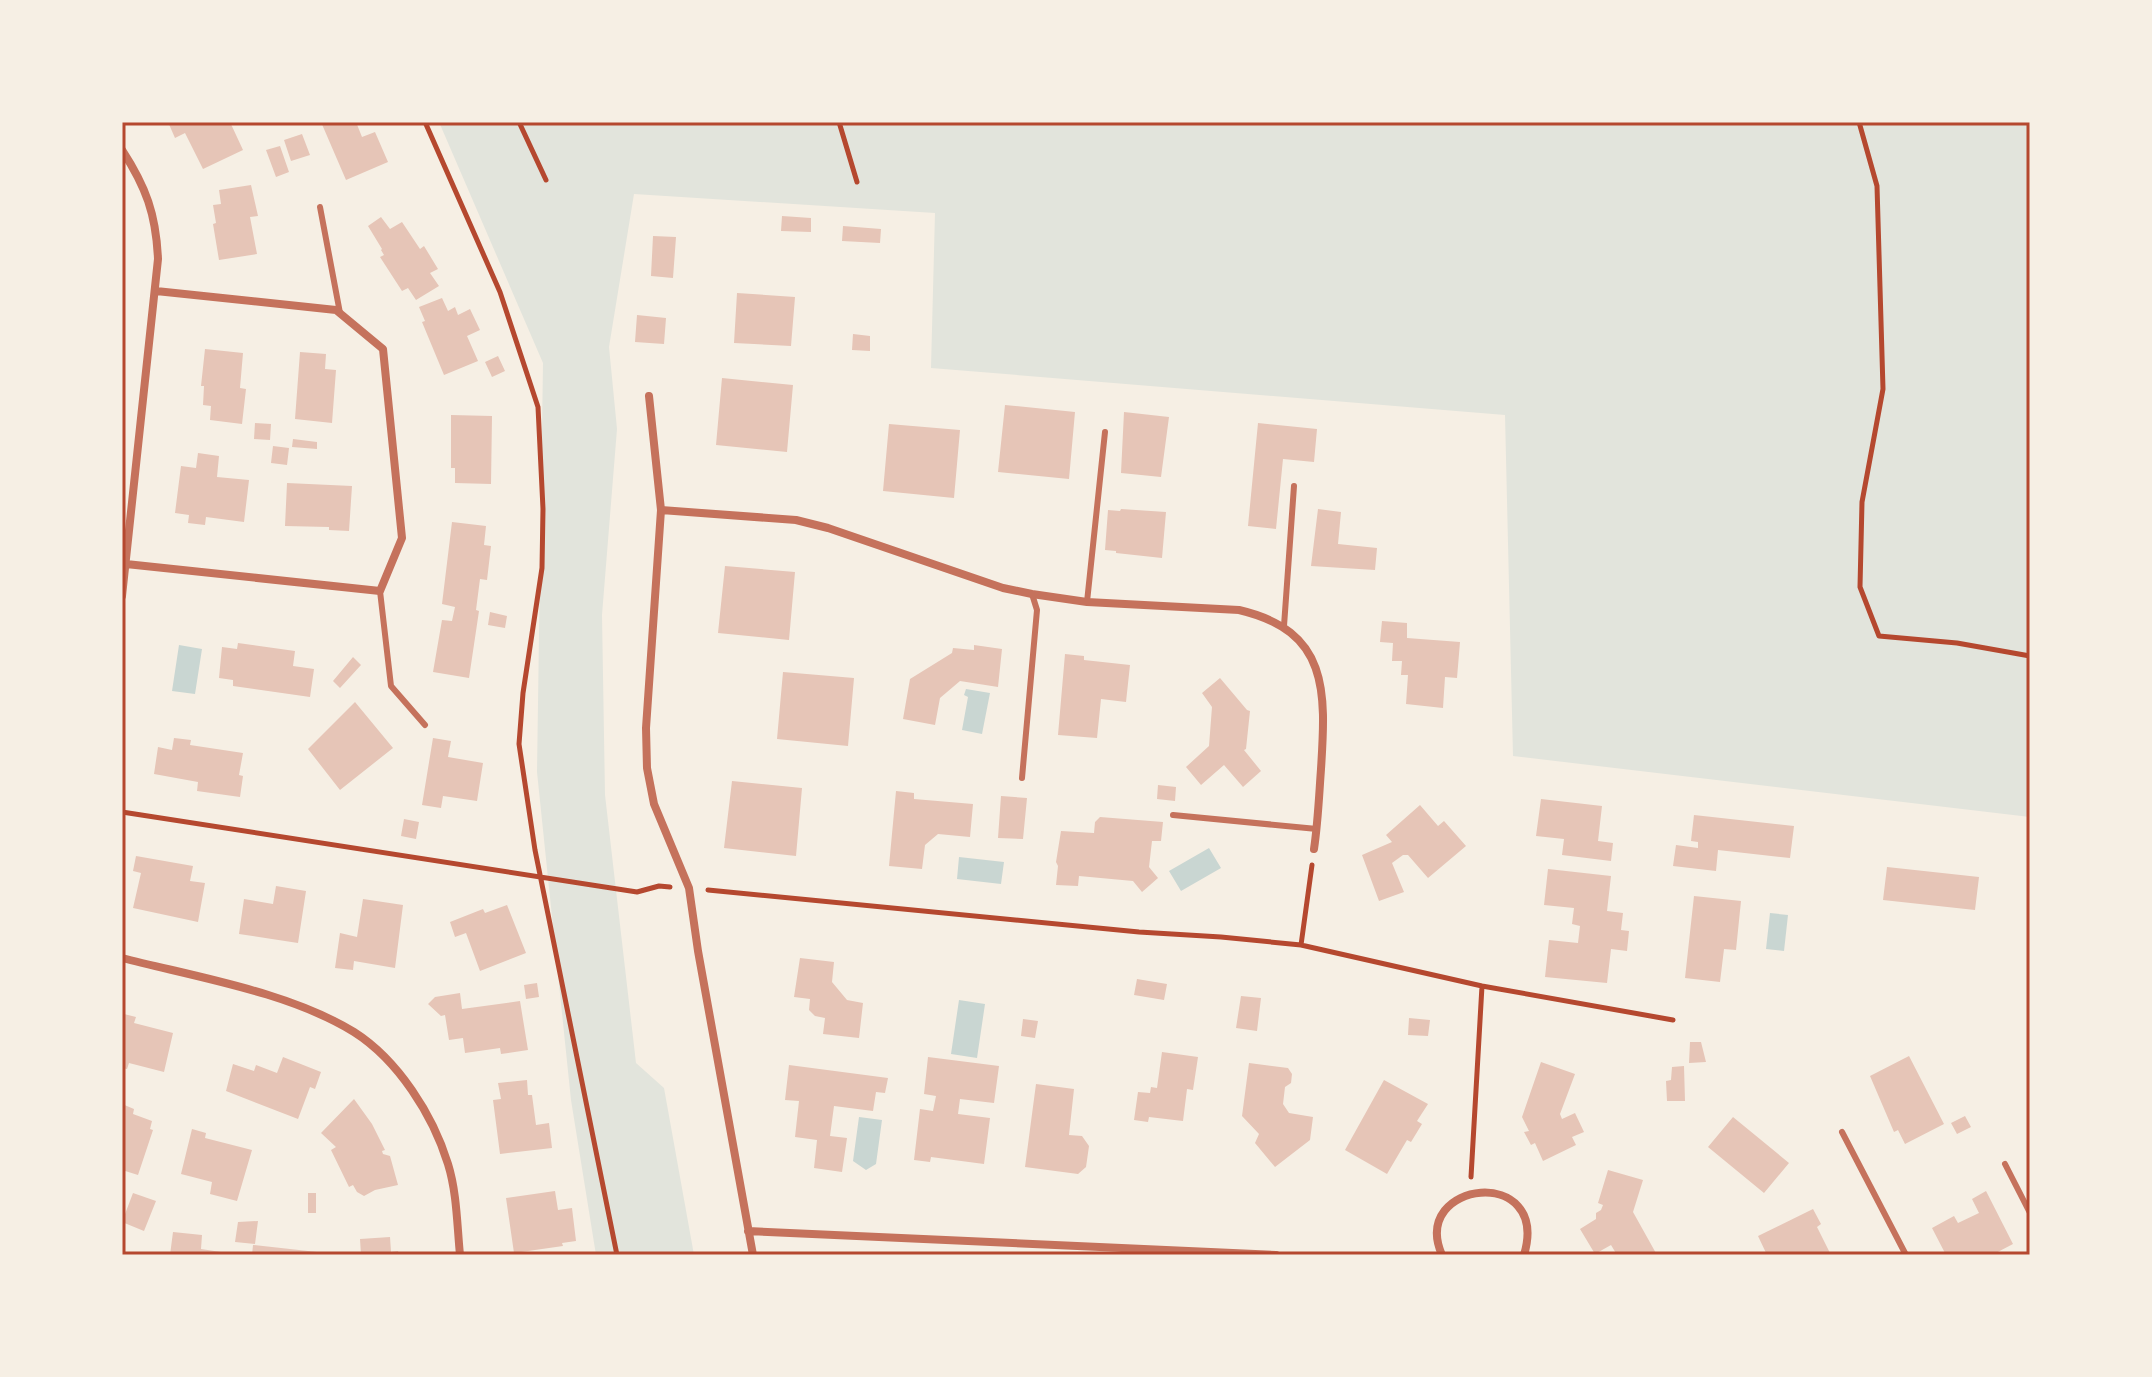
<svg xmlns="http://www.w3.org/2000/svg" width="2152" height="1377" font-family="Spectral,serif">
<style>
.green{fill:#e2e4dc}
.water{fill:#c9d6d2}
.building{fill:#e6c5b7}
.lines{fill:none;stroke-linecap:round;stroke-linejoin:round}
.path{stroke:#b5482f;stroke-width:5}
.service{stroke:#c5725c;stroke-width:6}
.minor{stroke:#c5725c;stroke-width:8}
.neatline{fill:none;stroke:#b5482f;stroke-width:3}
</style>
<rect width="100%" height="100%" fill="#f6efe4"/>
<path class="green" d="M439 122H2030V817L1513 756 1505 415 931 368 935 213 634 194 609 347 617 429 602 615 605 795 636 1063 664 1088 694 1255H596L571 1100 537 772 543 363Z"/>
<path class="water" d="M179 645 202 649 195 694 172 691Z
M966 689 990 693 982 734 962 730 968 697 964 695Z
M1209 848 1221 868 1181 891 1169 871Z
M959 857 1004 862 1001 884 957 879Z
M1770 913 1788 915 1784 951 1766 949Z
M959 1000 985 1004 977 1058 951 1054Z
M859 1117 882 1120 876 1164 866 1170 853 1161Z"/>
<path class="building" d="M168 122H230L243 150 203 169 185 133 175 138Z
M321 122H356L362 137 375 132 388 162 346 180Z
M302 134 310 155 291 161 284 140Z
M280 146 289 172 276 177 266 150Z
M251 185 258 216 250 217 257 254 219 260 213 224 216 223 213 205 221 204 219 190Z
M782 216 811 218V232L781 231Z
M381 217 390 229 402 222 420 249 424 246 438 269 430 273 439 286 416 300 408 288 402 291 380 257 384 255 381 250 382 249 368 226Z
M843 226 881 229 880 243 842 241Z
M653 236 676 237 673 278 651 276Z
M737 293 795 297 791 346 734 343Z
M442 298 448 311 455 307 458 315 470 309 480 330 467 336 478 361 444 375 422 322 425 321 419 307Z
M637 315 666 318 664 344 635 342Z
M853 334 870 336V351L852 350Z
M205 349 243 353 240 388 246 389 242 424 210 420 211 406 203 405 204 386H201Z
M300 352 326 354 325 369 336 370 332 423 295 419Z
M498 356 505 371 492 377 485 362Z
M722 378 793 385 787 452 716 445Z
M1005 405 1075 412 1069 479 998 472Z
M1124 412 1169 417 1161 477 1121 473Z
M451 415 492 416 491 484 455 483V468H451Z
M255 423 271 424 270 440 254 439Z
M1258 423 1317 429 1314 462 1283 459 1276 529 1248 526Z
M889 424 960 430 954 498 883 491Z
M293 439 317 442V449L292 447Z
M273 446 289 448 287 465 271 463Z
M198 453 219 456 217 477 249 480 244 522 206 517 205 525 188 523 189 515 175 513 181 466 196 468Z
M287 483 352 486 349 531 329 530V527L285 526Z
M1121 509 1166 512 1162 558 1116 553V551L1105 550 1108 510 1120 511Z
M1318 509 1341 512 1338 544 1377 548 1375 570 1311 566Z
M452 522 486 526 484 545 491 546 487 580 480 579 476 610 479 611 469 678 433 672 442 620 452 621 455 607 442 604Z
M725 566 795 572 789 640 718 633Z
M490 612 507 616 505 628 488 625Z
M1382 621 1407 623V638L1460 642 1457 678 1445 677 1443 708 1406 704 1408 675H1401L1402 661H1392L1393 643 1380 642Z
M238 643 295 651 293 666 314 669 310 697 233 686V680L219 678 222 647 237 649Z
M974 645 1002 649 998 687 960 681 940 698 935 725 903 719 910 679 952 653 953 648 974 650Z
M1065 654 1084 656V660L1130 665 1126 702 1101 699 1097 738 1058 735Z
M353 657 361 665 340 688 333 681Z
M783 672 854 678 848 746 777 739Z
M1220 678 1247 710 1250 711 1246 749 1244 750 1261 771 1243 787 1224 765 1201 785 1186 767 1209 746 1212 707 1202 693Z
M355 702 393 748 340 790 308 749Z
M174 738 191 740 190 745 243 753 239 775 243 776 240 797 197 791 198 782 154 774 158 747 172 750Z
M433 738 451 741 448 757 483 763 477 801 443 796 441 808 422 805Z
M732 781 802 788 796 856 724 848Z
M1158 785 1176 787 1175 801 1157 799Z
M896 791 914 793V799L973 804 970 837 938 834 925 845 922 869 889 866Z
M1001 796 1027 798 1023 839 998 838Z
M1541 799 1602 806 1598 841 1613 843 1611 861 1562 855 1564 839 1536 836Z
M1420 805 1438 826 1444 821 1466 846 1428 878 1408 855H1403L1392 863 1404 892 1379 901 1362 855 1392 842 1386 835Z
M1694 815 1794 826 1790 858 1718 850 1716 871 1673 866 1676 845 1698 848V842L1691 841Z
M1100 817 1163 822 1161 841H1152L1149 867 1158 878 1142 892 1133 881 1079 876 1078 886 1056 885 1058 866 1056 862 1061 831 1094 833 1095 822Z
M404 819 419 822 416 839 401 836Z
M136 856 193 866 190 881 205 883 198 922 133 908 141 873 133 871Z
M1887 867 1979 877 1975 910 1883 900Z
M1548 869 1611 876 1607 911 1623 913 1621 930 1629 931 1627 951 1611 949 1607 983 1545 977 1549 940 1578 943 1580 926 1572 924 1574 908 1544 905Z
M276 886 306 891 298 943 239 934 244 899 273 904Z
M1694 896 1741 901 1736 950 1724 949 1720 982 1685 978Z
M363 899 403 905 395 968 354 961 353 970 335 968 340 933 357 937Z
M507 905 526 953 480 971 466 933 455 937 450 922 483 909 485 913Z
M800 958 834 962 832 982 847 1000 863 1003 859 1038 823 1034 825 1018 815 1016 809 1010 810 999 794 997Z
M1137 979 1167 984 1164 1000 1134 995Z
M537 983 539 997 526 999 524 985Z
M460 993 462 1009 520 1001 528 1050 501 1054 500 1048 465 1053 463 1038 449 1040 445 1015 441 1016 428 1004 435 997Z
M1241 996 1261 998 1257 1031 1236 1028Z
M124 1014 136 1017 134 1023 173 1033 164 1072 129 1063 127 1069 122 1068Z
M1409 1018 1430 1020 1428 1036 1408 1035Z
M1023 1019 1038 1021 1035 1038 1021 1036Z
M1690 1042H1701L1706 1062 1689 1063Z
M1162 1052 1198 1057 1193 1090 1187 1089 1183 1121 1149 1117 1148 1122 1134 1120 1138 1092 1150 1093 1151 1087 1157 1088Z
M1909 1056 1944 1124 1905 1144 1898 1130 1894 1132 1870 1076Z
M283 1057 321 1072 315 1089 310 1087 298 1119 226 1091 233 1064 254 1071 256 1065 277 1073Z
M928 1057 999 1066 994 1103 960 1099 958 1114 990 1118 984 1164 931 1157 930 1162 914 1160 920 1109 933 1111 936 1096 924 1094Z
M1541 1062 1575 1074 1560 1114 1562 1119 1575 1113 1584 1132 1572 1137 1576 1145 1543 1161 1535 1143 1531 1145 1524 1132 1529 1131 1522 1117Z
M1249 1063 1288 1068 1292 1074 1291 1083 1285 1087 1283 1104 1289 1113 1313 1117 1310 1140 1275 1167 1255 1143 1259 1134 1242 1116Z
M789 1065 888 1078 885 1093 876 1092 873 1111 834 1106 830 1136 847 1138 842 1172 814 1168 817 1140 795 1137 799 1101 785 1100Z
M1684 1066 1685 1101H1667L1666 1081 1671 1080 1672 1067Z
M527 1080 528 1095H532L536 1125 549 1123 552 1148 500 1154 493 1100 501 1099 498 1083Z
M1384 1080 1428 1104 1417 1121 1422 1124 1411 1142 1407 1140 1387 1174 1345 1150Z
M1036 1084 1074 1089 1069 1135 1082 1136 1089 1146 1086 1167 1078 1174 1025 1167Z
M354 1099 372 1124 385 1150 382 1151 383 1154 390 1156 398 1185 375 1190 364 1196 357 1192 353 1185 349 1187 331 1150 336 1147 321 1133Z
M122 1104 134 1109 133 1114 152 1121 150 1129 153 1130 138 1175 122 1170Z
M1965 1116 1971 1127 1957 1134 1951 1123Z
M1733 1117 1789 1163 1764 1193 1708 1147Z
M192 1129 206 1133 205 1138 252 1150 237 1201 210 1194 212 1182 181 1174Z
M1608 1170 1643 1180 1633 1212 1657 1255H1617L1611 1245 1595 1254 1580 1229 1596 1219V1213L1601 1210 1603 1205 1598 1203Z
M555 1191 558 1210 572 1208 576 1241 562 1243 563 1246 514 1253 506 1198Z
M1986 1191 2013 1244 1992 1255H1946L1932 1228 1954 1216 1958 1223 1979 1213 1972 1199Z
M133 1193 156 1201 144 1231 122 1222Z
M308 1193H316V1213H308Z
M1813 1209 1821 1224 1817 1227 1831 1255H1767L1758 1236Z
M258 1221 255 1244 235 1242 238 1222Z
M173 1232 202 1235 201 1249 221 1252V1255H170Z
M390 1237 391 1252 398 1251 399 1255H361L360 1239Z
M253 1245 317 1252V1255H252Z"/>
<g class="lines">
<path class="path" d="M425 122 500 292 538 407 543 509 542 568 523 693 519 744 535 850 617 1255
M519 122 546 180
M839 122 857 182
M1859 122 1877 186 1883 389 1862 502 1860 587 1879 636 1957 643 2030 656
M122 812 637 892 659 886 670 887
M708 890 1139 932 1221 937 1301 945 1482 986 1673 1020
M1301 945 1312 865
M1471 1177 1482 986"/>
<path class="service" d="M320 207 340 313
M380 591 391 686 425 725
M1087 602 1105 432
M1284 626 1294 486
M1022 778 1037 610 1032 594
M1173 815 1317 829
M1842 1132 1906 1255
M2005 1164 2030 1213"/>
<path class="minor" d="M122 150C146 187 156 214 158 259L122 596
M649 396 661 510 646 728 647 768 654 804 689 888 698 951 753 1255
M661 510 796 520 828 528 1003 588 1032 594 1087 602 1239 610C1329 631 1326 691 1321 769 1319 796 1318 822 1314 849
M126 564 380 591 402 538 383 349 336 310 156 291
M122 958C196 977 289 992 354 1032 398 1060 433 1115 448 1164 457 1193 457 1225 460 1255
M748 1231 1276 1255
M1442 1255C1409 1180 1551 1164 1524 1255"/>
</g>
<rect width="2152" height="1377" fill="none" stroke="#f6efe4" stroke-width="248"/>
<rect x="124" y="124" width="1904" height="1129" class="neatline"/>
</svg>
